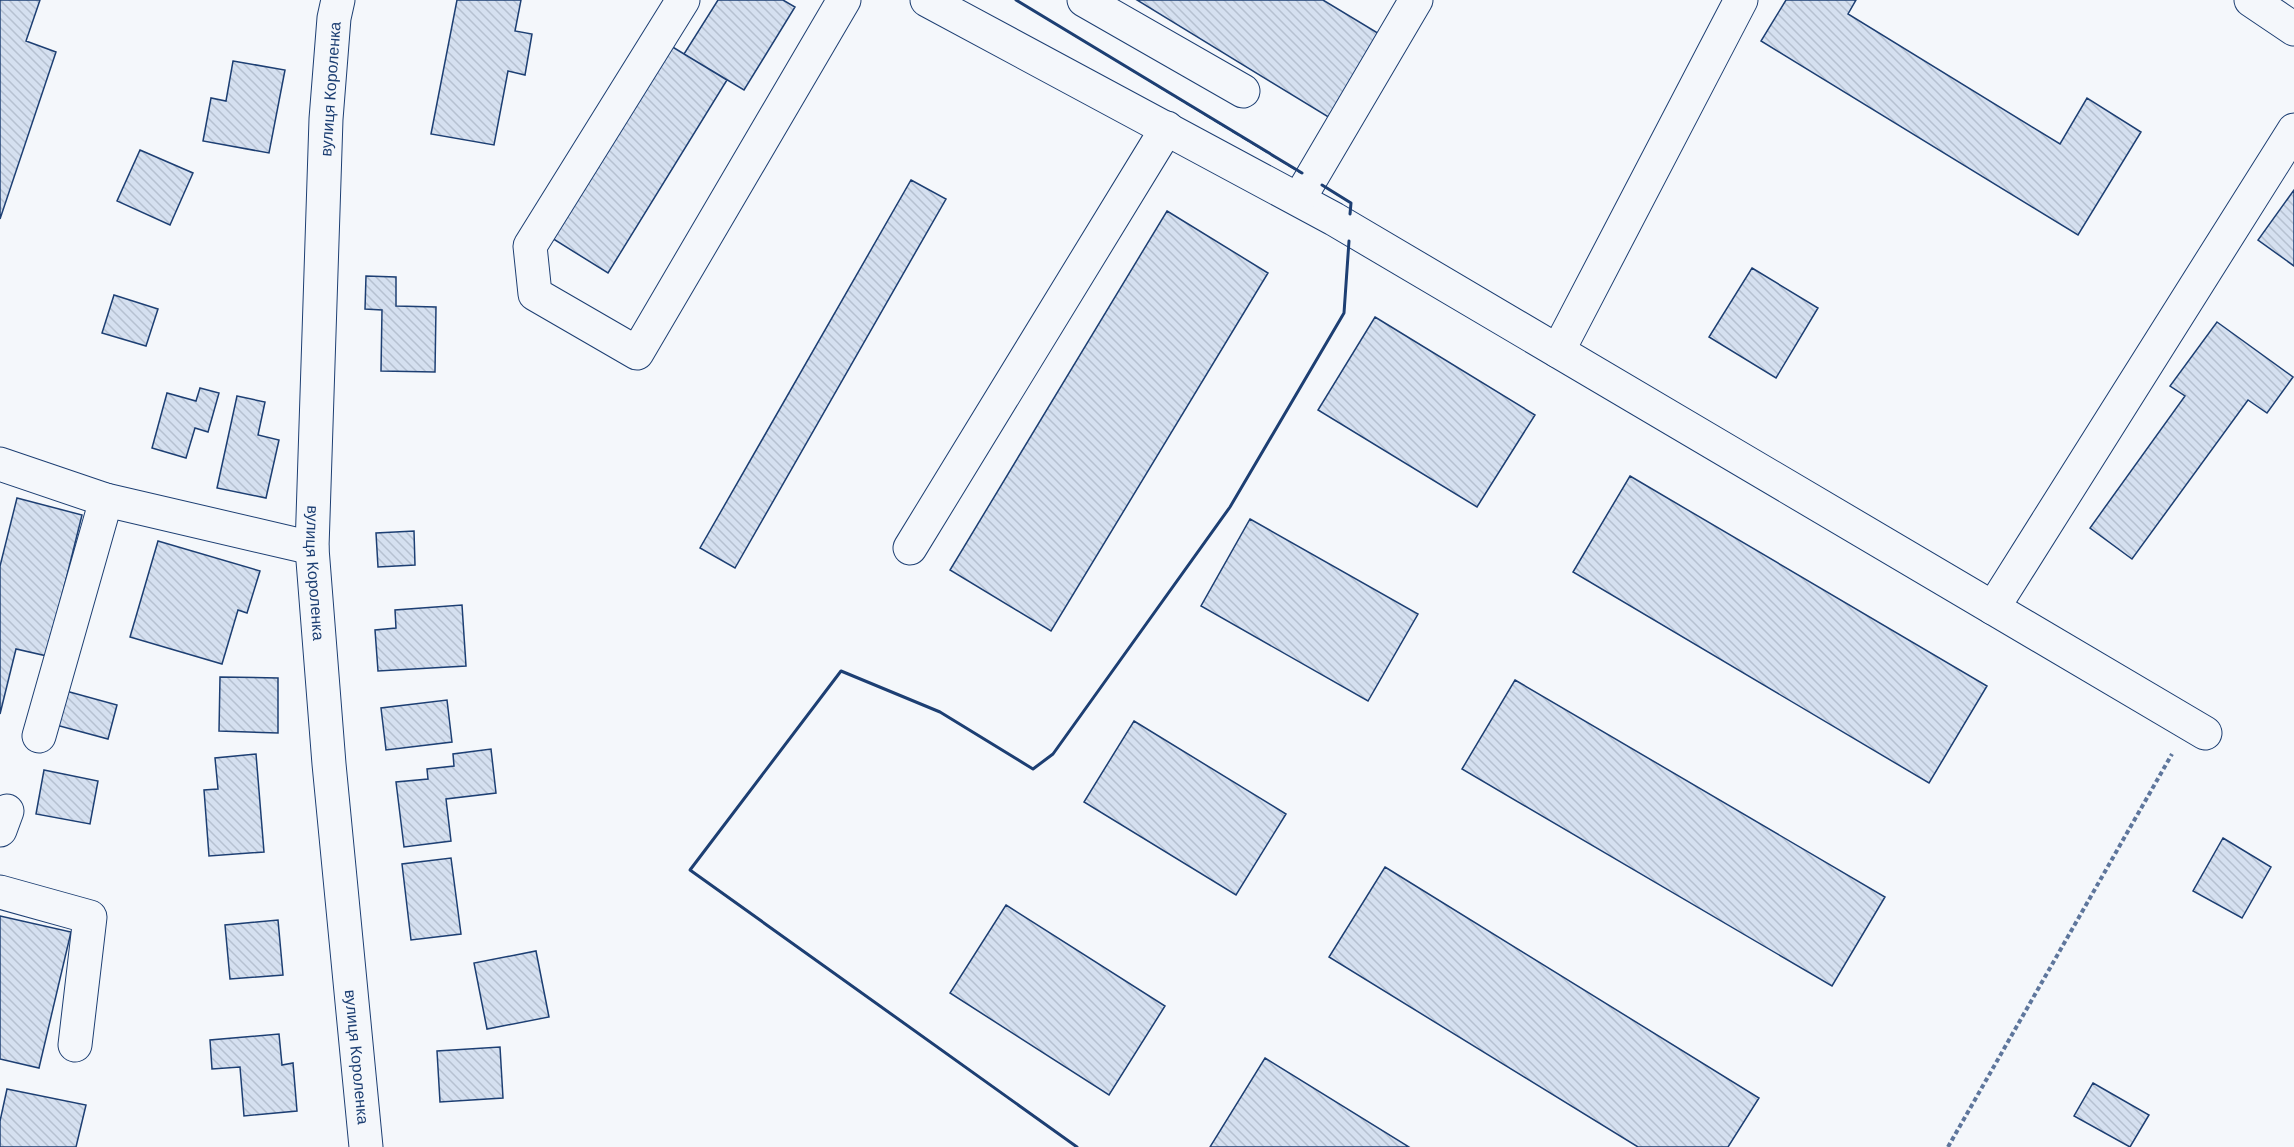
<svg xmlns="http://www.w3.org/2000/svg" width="2294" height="1147" font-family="'DM Sans',sans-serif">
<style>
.building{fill:url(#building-back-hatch);stroke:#1d3f73;stroke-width:1.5}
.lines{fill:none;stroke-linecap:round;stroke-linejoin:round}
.minor-casing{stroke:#1d3f73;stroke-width:35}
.path{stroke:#5e769c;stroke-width:4;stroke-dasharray:4.5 3;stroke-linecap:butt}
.minor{stroke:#f4f7fb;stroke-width:33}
.fence{stroke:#1d3f73;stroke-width:1.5;stroke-dasharray:8 3;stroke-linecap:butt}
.wall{stroke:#1d3f73;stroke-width:3}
.labels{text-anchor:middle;stroke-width:4.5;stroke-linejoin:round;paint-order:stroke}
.street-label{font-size:16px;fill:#1d3f73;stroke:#f4f7fb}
</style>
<defs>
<pattern id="building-back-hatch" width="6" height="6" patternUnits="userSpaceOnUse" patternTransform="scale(1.5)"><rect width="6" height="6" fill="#d5e0f0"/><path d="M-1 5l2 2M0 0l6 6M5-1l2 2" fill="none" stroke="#b6c1d1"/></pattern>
</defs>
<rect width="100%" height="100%" fill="#f4f7fb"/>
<path class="building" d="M0 0H40L26 41 56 52 0 219Z
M457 0H521L515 31 532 34 525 75 508 71 494 145 431 134Z
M718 0H783L795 7 744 90 684 54Z
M1137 0H1323L1381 35 1330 118Z
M1786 0H1856L1848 14 2060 144 2087 98 2141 132 2078 235 1761 41Z
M666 43 727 80 608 273 547 235Z
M233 61 285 70 269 153 203 141 211 98 226 101Z
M140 150 193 173 170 225 117 201Z
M911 180 946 199 735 568 700 548Z
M2294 190V266L2258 240Z
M1167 211 1268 273 1051 631 950 570Z
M1752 268 1818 308 1776 378 1709 337Z
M366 276 396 277V306L436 307 435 372 381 371 382 310 365 309Z
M114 295 158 309 146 346 102 333Z
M1375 317 1535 415 1477 507 1318 410Z
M2217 322 2293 377 2267 413 2248 400 2132 559 2090 528 2185 396 2170 386Z
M200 388 219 393 208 432 195 428 186 458 152 448 167 393 196 401Z
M237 396 265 402 258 435 279 440 266 498 217 488Z
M1630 476 1987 686 1929 783 1573 572Z
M17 498 82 515 47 656 16 649 0 714V566Z
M1250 519 1418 614 1368 701 1201 606Z
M414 531 415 565 378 567 376 533Z
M158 541 260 571 247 613 238 610 222 664 130 637Z
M462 605 466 666 378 671 375 630 396 628 395 610Z
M220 677 278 678V733L219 731Z
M1515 680 1885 897 1832 986 1462 769Z
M66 691 117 705 108 739 56 725Z
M447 700 452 742 386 750 381 708Z
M1134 721 1286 814 1236 895 1084 802Z
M491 749 496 793 446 799 451 841 404 847 396 782 428 779 427 769 454 766 453 754Z
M256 754 264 852 209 856 204 790 218 789 215 758Z
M44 770 98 781 90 824 36 814Z
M2223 838 2271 867 2242 918 2193 891Z
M451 858 461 934 411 940 402 864Z
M1385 867 1759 1098 1728 1147H1638L1329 957Z
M1006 905 1165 1006 1109 1095 950 993Z
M0 916 71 932 39 1068 0 1059Z
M278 920 283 975 230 979 225 925Z
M536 951 549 1017 487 1029 474 963Z
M279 1034 282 1065 293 1063 297 1111 244 1116 240 1067 212 1069 210 1040Z
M500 1047 503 1098 440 1102 437 1051Z
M1265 1058 1409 1147H1210Z
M2093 1083 2149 1115 2130 1147 2074 1116Z
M7 1089 86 1105 76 1147H0V1121Z"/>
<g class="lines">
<defs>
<g id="minor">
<path id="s1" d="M338 0 334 18 326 119 312 548 329 764 366 1147"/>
<path d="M683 0 530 246 535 294 637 353 844 0"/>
<path d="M927 0 1334 219 2205 733"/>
<path d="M1084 0 1243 91"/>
<path d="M2251 0 2294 29"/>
<path d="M1299 199 1416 0"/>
<path d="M1558 351 1741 0"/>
<path d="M0 464 106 500 312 548"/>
<path d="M910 548 1167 128"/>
<path d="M1993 608 2294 130"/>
<path d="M39 736 106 500"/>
<path d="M0 830 7 811"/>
<path d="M0 892 90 917 75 1045"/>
</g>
</defs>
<use href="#minor" class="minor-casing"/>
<path class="path" d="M1948 1147 2172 754"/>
<use href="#minor" class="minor"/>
<path class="fence" d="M1016 0 1301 173
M1322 185 1351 203V213
M1077 1147 690 870 841 671 940 712 1033 769 1053 754 1230 507 1344 313 1349 240"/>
<path class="wall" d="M1016 0 1302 173
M1322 185 1351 203 1350 214
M1077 1147 690 870 841 671 940 712 1033 769 1053 754 1230 507 1344 313 1349 241"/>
</g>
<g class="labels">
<g class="street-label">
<text transform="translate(330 89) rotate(-86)" y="6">вулиця Короленка</text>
<text dy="6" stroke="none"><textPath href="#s1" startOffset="574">вулиця Короленка</textPath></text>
<text dy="6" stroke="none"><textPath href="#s1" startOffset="1060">вулиця Короленка</textPath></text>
</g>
</g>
</svg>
